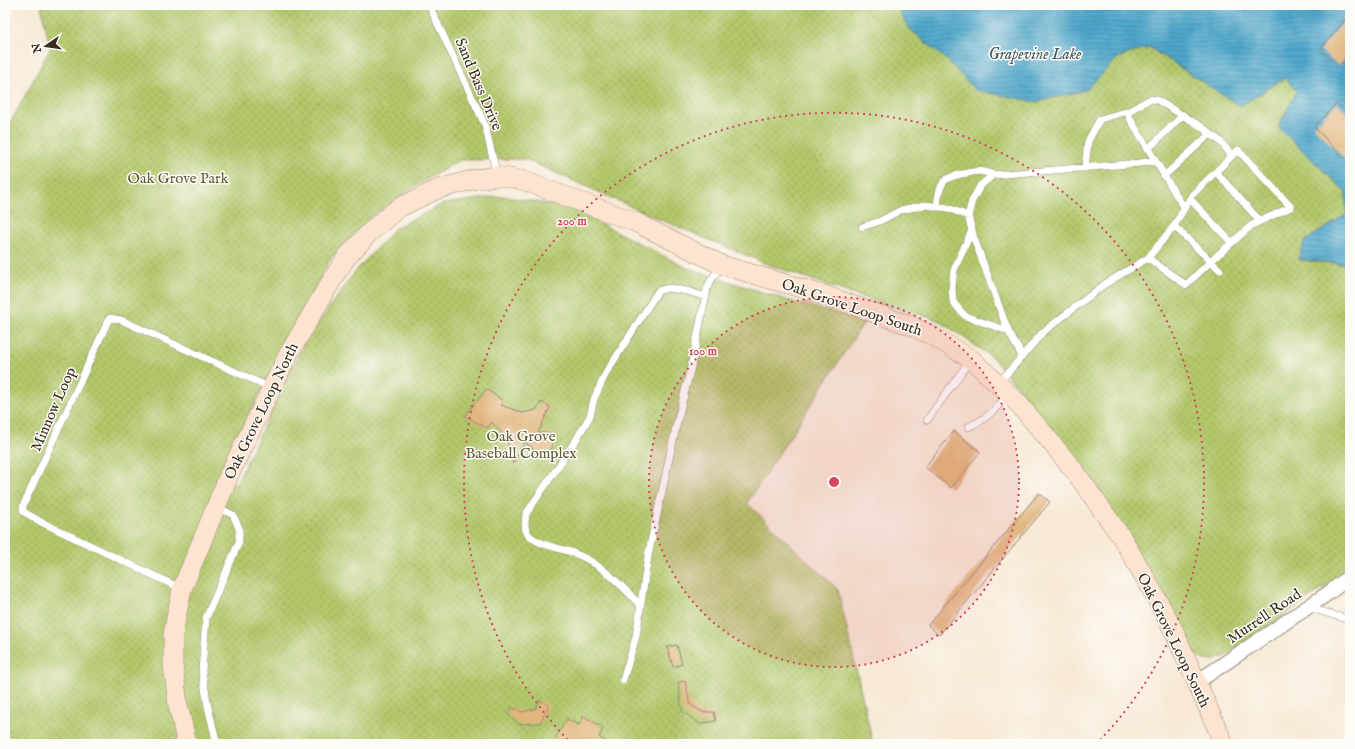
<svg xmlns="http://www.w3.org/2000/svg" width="1355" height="749" font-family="'IM FELL English',serif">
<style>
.park{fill:url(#park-dots);stroke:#767945}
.water{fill:url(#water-rules);stroke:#446875}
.building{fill:#e1b57d}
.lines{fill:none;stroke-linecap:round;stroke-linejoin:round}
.lane-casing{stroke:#998a7a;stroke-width:8}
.street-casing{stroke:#998a7a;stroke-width:16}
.secondary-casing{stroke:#998a7a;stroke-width:20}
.lane{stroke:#fff;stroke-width:7}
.street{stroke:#fff;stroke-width:14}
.secondary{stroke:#fde4d0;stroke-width:19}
.ring{fill:none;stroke:#d1495b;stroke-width:2;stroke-dasharray:2 4}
.labels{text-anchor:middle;stroke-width:3;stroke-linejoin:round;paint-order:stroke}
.street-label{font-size:15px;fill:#3b2a1e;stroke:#fdfcf7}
.park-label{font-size:15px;fill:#5f5935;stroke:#fdfcf7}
.water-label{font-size:16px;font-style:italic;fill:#435c64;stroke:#fdfcf7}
.centre{fill:#d1495b;stroke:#fdfcf7;stroke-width:2}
.ring-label{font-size:12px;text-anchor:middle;font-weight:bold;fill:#d1495b;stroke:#fdfcf7;stroke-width:3;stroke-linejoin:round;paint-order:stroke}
</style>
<defs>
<pattern id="park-dots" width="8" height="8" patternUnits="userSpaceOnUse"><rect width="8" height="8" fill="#b2c86c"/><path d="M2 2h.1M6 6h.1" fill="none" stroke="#92a358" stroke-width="1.8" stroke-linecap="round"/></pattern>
<pattern id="water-rules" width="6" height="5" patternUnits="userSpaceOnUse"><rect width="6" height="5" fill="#4ea7cc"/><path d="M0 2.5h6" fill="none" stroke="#4288a5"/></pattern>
</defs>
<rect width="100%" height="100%" fill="#fdfcf7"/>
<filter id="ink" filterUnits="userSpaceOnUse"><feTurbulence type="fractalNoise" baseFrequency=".025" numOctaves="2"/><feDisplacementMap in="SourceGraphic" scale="8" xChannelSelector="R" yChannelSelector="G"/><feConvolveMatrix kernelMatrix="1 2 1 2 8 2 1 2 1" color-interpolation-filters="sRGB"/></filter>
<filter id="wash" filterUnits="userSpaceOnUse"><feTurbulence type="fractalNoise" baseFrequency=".012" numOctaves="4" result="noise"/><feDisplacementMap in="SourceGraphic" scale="16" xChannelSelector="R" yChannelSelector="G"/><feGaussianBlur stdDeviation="0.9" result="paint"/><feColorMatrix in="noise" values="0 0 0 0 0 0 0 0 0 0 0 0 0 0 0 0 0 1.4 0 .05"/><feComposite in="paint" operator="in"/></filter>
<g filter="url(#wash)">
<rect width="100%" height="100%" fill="#f7e9d5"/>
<path class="park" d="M41 5H895L910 29 948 61 975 90H1086L1119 57 1149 47 1240 106 1285 77 1297 91 1278 127 1345 191 1347 215 1305 241 1299 260 1350 265V567L1343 574 1308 599 1226 656C1211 662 1205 663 1192 652L1060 438 992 357 938 320 852 294 765 263 652 216 525 159 460 160 417 185 369 218 331 258 220 469 235 486 305 341 355 272 395 228 443 204 502 196 570 208 687 268 790 301 865 321 747 503 838 590 873 744H5V133L50 49Z"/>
<path class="water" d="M895 5H1350V265L1298 259 1305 241 1347 214 1345 191 1278 127 1297 91 1285 78 1240 106 1149 47 1119 57 1086 90 1036 102 975 90 948 61 910 29Z"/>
<g id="blocks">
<path class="building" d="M1350 14V53L1339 66 1320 50Z
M1337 103 1350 116V164L1314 127Z
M486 389 503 401 501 405 523 413 536 410 541 402 550 407 538 433H550L552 439V449L545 452H537L525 442 513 464 506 437 492 422 487 428 465 416Z
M954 431 980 452 951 488 925 467Z
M1039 493 1050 502 939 635 928 625Z
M677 645 682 664 673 667 667 647Z
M685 681 690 704 702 712H714L716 721 700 724 682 711 678 682Z
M540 700 549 705 540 723 518 724 507 714 512 707 522 712 535 709Z
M584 716 603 728 599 737 610 744H566L555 738 567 719 579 725Z"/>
</g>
</g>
<g filter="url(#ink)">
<use href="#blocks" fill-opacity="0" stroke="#998a7a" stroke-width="1"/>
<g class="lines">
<defs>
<path id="lane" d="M429 5 485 125 497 176
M1148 149 1183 115
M1085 168 1088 141 1100 119 1129 111
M1216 172 1260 221
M1164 176 1210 134
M1190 199 1231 242
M937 207C939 182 943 176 968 173 979 171 983 170 993 175
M1184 208 1129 117V111L1150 99 1157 100 1202 127 1221 142 1232 156
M862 227 880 221 901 210 925 205 948 208 968 216
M972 230 954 270 952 287 953 302 965 316 1008 331
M1148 258 1186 285 1211 261 1252 225 1291 207 1238 150 1192 195 1174 226
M1022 356 1008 331 974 238 968 216 972 201 980 186 993 175 1141 163 1155 160
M999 383 1043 332 1105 284 1148 258 1174 226 1220 270
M927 420 971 359
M968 427C986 420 997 408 1008 394
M216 506 233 515 239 528V542L206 618 202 671 208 707 217 744
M182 589 41 522 24 512 23 510V506L108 321 110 318 121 320 271 388
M640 605C622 586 602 564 576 554 562 548 543 547 531 537 523 531 525 523 526 514L576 440 590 416 594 399 606 373 658 291 668 288 687 291 706 297
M1307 607 1350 620
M623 680 636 637 648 556 676 427 691 367 707 289 711 280 722 265"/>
<path id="street" d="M1197 682 1330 592 1350 576"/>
<path id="secondary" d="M187 744 178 705 173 665V635L177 613 182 589 230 473 288 355 324 293 346 258 368 234 398 208 438 189 476 179 497 176 522 180 635 222 722 265 824 295 909 325 933 336 971 359 1015 400 1045 435 1076 473 1122 538 1147 581 1173 629 1224 744"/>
</defs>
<use href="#lane" class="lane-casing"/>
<use href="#street" class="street-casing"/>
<use href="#secondary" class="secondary-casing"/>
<use href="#lane" class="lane"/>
<use href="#street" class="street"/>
<use href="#secondary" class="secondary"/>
</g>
</g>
<circle cx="834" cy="482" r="185" fill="#d1495b" fill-opacity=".12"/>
<g class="ring">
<circle cx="834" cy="482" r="185"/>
<path d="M572 744A370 370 0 1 1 1096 744"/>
</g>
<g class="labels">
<g class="street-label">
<text transform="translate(479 84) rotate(67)" y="5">Sand Bass Drive</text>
<text transform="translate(852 307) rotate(19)" y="5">Oak Grove Loop South</text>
<text transform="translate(53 409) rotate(-66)" y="5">Minnow Loop</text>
<text transform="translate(261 411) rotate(-64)" y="5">Oak Grove Loop North</text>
<text transform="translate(1264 616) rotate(-34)" y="5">Murrell Road</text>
<text transform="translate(1174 640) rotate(64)" y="5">Oak Grove Loop South</text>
</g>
<g class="park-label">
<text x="178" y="183">Oak Grove Park</text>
<text x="521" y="441">Oak Grove<tspan x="521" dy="17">Baseball Complex</tspan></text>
</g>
<g class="water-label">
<text x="1035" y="59">Grapevine Lake</text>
</g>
</g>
<circle cx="834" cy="482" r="6" class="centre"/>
<g class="ring-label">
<text x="572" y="225">200 m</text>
<text x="703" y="355">100 m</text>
</g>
<rect width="1355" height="749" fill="none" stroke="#fdfcf7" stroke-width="20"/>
<g transform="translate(46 46) rotate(257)" stroke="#fdfcf7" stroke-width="3" paint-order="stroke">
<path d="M0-3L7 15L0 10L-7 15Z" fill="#3b2a1e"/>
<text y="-6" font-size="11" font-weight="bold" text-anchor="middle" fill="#3b2a1e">N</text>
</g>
</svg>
